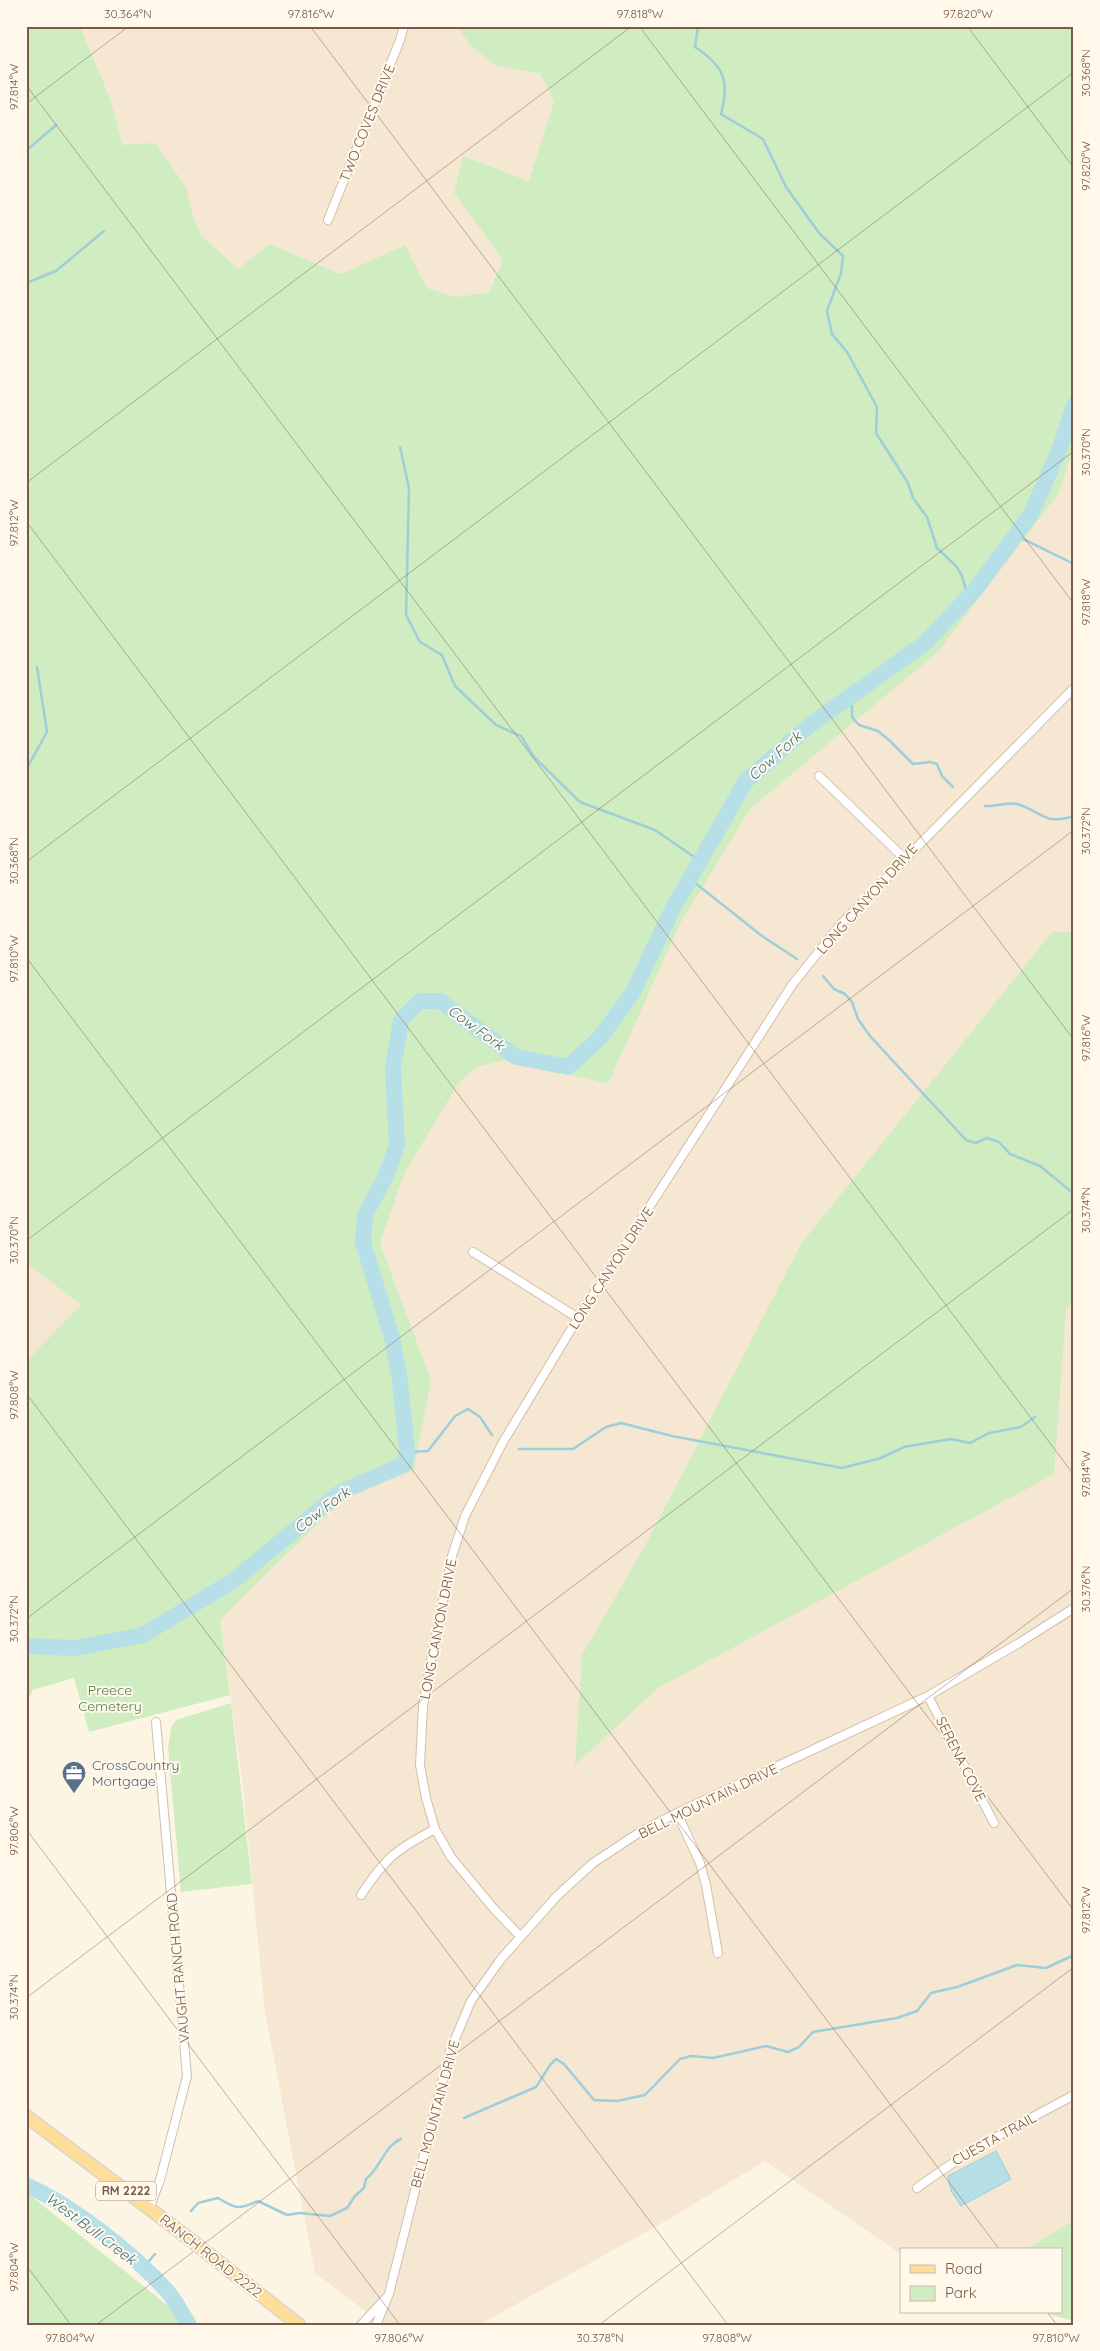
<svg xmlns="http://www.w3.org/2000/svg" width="1100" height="2351" font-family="Quicksand,sans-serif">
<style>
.residential{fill:#f5e7d2}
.green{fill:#d0ecc1}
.water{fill:#b7dfe8;stroke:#9dceda}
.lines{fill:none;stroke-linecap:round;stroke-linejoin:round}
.stream{stroke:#9dceda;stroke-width:2.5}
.river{stroke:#b7dfe8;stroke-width:16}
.street-casing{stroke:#d1bfac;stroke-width:10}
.primary-casing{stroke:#dcd4cf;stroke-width:15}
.street{stroke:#fff;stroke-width:8}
.primary{stroke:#ffde99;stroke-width:12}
.ticks{fill:none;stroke:#775b48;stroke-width:1;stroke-opacity:0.45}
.labels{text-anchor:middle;stroke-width:4;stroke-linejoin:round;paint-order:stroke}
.shield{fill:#fff8eb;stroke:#a08a79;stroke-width:1}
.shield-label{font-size:12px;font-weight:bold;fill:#775b48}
.street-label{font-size:14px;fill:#775b48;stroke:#fff8eb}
.park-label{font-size:14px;fill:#4e7e3f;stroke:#fff8eb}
.service-label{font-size:14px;fill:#4e5e75;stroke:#fff8eb;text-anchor:start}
.water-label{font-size:15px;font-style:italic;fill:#3d7585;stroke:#fff8eb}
.neatline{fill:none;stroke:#775b48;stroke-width:2}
.ticks-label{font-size:12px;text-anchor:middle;fill:#775b48}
</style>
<rect width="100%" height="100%" fill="#fdf5e4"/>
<path class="residential" d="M80 26H456L471 46 495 65 540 74 554 101 530 181 463 156 454 193 503 260 489 292 456 297 427 288 405 245 341 274 270 244 238 269 201 235 192 212 186 187 123 145 110 98Z
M1074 447V2220L1024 2250H901V2254L765 2161 664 2222 479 2325H384L315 2273 265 2012 242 1779 220 1620 342 1500 414 1469 431 1380 380 1243 405 1172 457 1086 476 1067 507 1060 608 1084 680 924 750 809 938 652 1059 493Z
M26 1263 81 1305 26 1361Z"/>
<path class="green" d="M26 26H80L110 98 123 145 155 143 186 187 192 212 201 235 238 269 270 244 341 274 405 245 427 288 456 297 489 292 503 260 454 193 463 156 529 181 554 101 540 74 495 65 471 46 456 26H1074V447L1059 493 938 652 750 809 680 924 608 1084 507 1060 476 1067 457 1086 405 1172 380 1243 431 1380 414 1470 342 1500 220 1620 230 1695 89 1732 74 1678 33 1690 26 1704V1361L81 1305 26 1263Z
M1053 931 1074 933V1300L1066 1309 1054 1474 658 1688 575 1765 582 1655 645 1546 801 1244Z
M231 1703 252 1884 181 1892 168 1748 171 1728 176 1720Z
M26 2192 192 2325H26Z
M1074 2220V2321L1040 2312H1061V2250H1024Z"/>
<path class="water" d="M996 2151 1011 2179 961 2206 951 2191 948 2176Z"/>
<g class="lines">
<path class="stream" d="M698 26 695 47C724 66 730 81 721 114L763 139 786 187 819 233 843 256 841 273 827 311 832 334 847 352 877 407 876 433 908 483 913 498 927 517 937 548 956 566 962 576 968 598
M26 151 56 125
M26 283 56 271 104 231
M400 447 409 488 406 615 420 642 442 655 455 686 496 725 521 736 534 757 580 802 655 830 700 861
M1015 535 1074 564
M847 699 852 707V717L859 725 878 731 890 741 913 764 930 762 937 764 942 776 953 787
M26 770 47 732 37 667
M985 806C995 807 1007 802 1017 804 1042 811 1043 826 1074 816
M690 879 762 936 797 959
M823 976 834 989 845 994 852 1002 858 1019 870 1036 966 1140 976 1143 987 1138 999 1142 1010 1154 1040 1166 1074 1194
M519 1449H573L606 1427 621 1423 672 1436 842 1468 881 1458 904 1447 951 1439 970 1443 989 1433 1021 1427 1035 1417
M407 1452 428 1451 455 1416 468 1409 480 1417 492 1435
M464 2118 536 2087 550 2065 556 2059 564 2064 594 2100 617 2101 645 2095 680 2059 691 2056 713 2058 766 2046 788 2052 799 2047 813 2032 897 2018 917 2011 931 1993 957 1987 1017 1965 1046 1968 1074 1955
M191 2211 198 2203 218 2198C236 2209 238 2210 258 2201L287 2215 299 2213 330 2216 347 2208 355 2196 364 2188 366 2179C380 2169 384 2146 401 2139
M143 2268 155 2254"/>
<path class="river" d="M26 1646 75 1648 143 1635 233 1581 341 1492 405 1464 407 1452 400 1381 392 1338 363 1243 365 1215 385 1178 397 1145 393 1068 401 1020 420 1001H440L516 1057 568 1067 599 1039 632 994 673 908 746 781 810 725 925 643 975 590 1031 514 1060 448 1074 405
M26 2185C73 2206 134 2254 168 2292 176 2301 182 2314 189 2325"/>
<defs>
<path id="street" d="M328 220 400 40 404 26
M819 776 904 858
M473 1252 578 1318
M928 1696 994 1823
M677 1813 700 1863 706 1885 718 1953
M361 1895C386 1857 396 1850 435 1829
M520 1936 494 1909 451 1857 435 1829 426 1798 420 1765 423 1706 428 1675 452 1556 465 1516 503 1442 578 1318 792 985 840 925 1074 688
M917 2188C966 2151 1020 2124 1074 2095
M149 2209 160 2180 187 2076 156 1722
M361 2325 386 2298
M376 2325 389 2294 450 2051 471 2001 501 1959 557 1896 593 1863 640 1832 677 1813 928 1696 1019 1643 1074 1608"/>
<path id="primary" d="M26 2116 183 2234 299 2325"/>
</defs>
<use href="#street" class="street-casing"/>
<use href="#primary" class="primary-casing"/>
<use href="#street" class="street"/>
<use href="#primary" class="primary"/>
</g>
<path class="ticks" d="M310 26 1074 1040M639 26 1074 604M967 26 1074 168M26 85 1074 1475M26 104 129 26M26 483 632 26M26 521 1074 1911M26 862 1074 72M26 957 1000 2250M26 1241 1074 451M26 1393 728 2325M26 1619 1074 830M26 1829 400 2325M26 1998 1074 1209M26 2265 71 2325M1047 2312 1057 2325M96 2325 1074 1588M599 2325 1074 1967"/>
<defs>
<symbol id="office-pin" viewBox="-11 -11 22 30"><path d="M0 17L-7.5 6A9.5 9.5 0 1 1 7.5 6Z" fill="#5c6f8a" stroke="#fff8eb"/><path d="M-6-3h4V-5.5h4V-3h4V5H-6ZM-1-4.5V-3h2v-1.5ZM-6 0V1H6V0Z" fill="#fff"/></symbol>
</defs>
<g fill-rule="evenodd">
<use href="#office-pin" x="60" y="1759" width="28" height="38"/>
</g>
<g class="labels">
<rect class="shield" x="96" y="2181.5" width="60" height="19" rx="4"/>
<g class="shield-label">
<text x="126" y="2195">RM 2222</text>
</g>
<g class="street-label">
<text transform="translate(367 123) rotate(-68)" y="5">TWO COVES DRIVE</text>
<text transform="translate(867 899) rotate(-48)" y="5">LONG CANYON DRIVE</text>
<text transform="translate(611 1268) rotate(-57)" y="5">LONG CANYON DRIVE</text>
<text transform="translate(438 1629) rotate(-79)" y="5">LONG CANYON DRIVE</text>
<text transform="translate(961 1759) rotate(63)" y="5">SERENA COVE</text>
<text transform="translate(708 1801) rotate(-26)" y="5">BELL MOUNTAIN DRIVE</text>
<text transform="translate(178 1968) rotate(-95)" y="5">VAUGHT RANCH ROAD</text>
<text transform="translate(435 2114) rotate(-75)" y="5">BELL MOUNTAIN DRIVE</text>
<text transform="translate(994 2139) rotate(-29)" y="5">CUESTA TRAIL</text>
<text transform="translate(211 2256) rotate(38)" y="5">RANCH ROAD 2222</text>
</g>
<g class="park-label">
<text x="110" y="1695">Preece<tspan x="110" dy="16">Cemetery</tspan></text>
</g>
<g class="service-label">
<text x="92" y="1770">CrossCountry<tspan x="92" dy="16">Mortgage</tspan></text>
</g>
<g class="water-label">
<text transform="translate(775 756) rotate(-42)" y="5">Cow Fork</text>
<text transform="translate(476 1028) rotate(36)" y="5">Cow Fork</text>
<text transform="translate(322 1510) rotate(-37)" y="5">Cow Fork</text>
<text transform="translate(91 2229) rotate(37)" y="5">West Bull Creek</text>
</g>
</g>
<rect width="1100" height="2351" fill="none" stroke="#fff8eb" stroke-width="55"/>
<rect x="900" y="2248" width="162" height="65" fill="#fff8eb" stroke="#c9b9aa"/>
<rect x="910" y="2265" width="25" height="8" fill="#ffde99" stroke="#c9b9aa"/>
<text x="945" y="2274" font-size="15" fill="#775b48">Road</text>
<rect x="910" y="2286" width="25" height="15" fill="#d0ecc1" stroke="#c9b9aa"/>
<text x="945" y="2298" font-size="15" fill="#775b48">Park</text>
<rect x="28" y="28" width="1044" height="2296" class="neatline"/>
<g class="ticks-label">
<text x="128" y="18">30.364°N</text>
<text x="311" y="18">97.816°W</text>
<text x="640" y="18">97.818°W</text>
<text x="968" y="18">97.820°W</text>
<text transform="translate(1086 73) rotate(-90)" y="4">30.368°N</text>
<text transform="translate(14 87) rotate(-90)" y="4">97.814°W</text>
<text transform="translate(1086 166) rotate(-90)" y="4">97.820°W</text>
<text transform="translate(1086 452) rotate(-90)" y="4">30.370°N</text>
<text transform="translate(14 523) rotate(-90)" y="4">97.812°W</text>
<text transform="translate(1086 602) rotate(-90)" y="4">97.818°W</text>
<text transform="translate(1086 831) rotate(-90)" y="4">30.372°N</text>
<text transform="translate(14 861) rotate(-90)" y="4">30.368°N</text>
<text transform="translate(14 959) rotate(-90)" y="4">97.810°W</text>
<text transform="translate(1086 1038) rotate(-90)" y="4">97.816°W</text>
<text transform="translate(1086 1210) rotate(-90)" y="4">30.374°N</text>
<text transform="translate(14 1240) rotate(-90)" y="4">30.370°N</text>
<text transform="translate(14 1395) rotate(-90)" y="4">97.808°W</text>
<text transform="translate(1086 1474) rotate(-90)" y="4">97.814°W</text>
<text transform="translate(1086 1589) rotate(-90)" y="4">30.376°N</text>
<text transform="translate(14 1619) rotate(-90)" y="4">30.372°N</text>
<text transform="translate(14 1831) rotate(-90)" y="4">97.806°W</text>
<text transform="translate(1086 1910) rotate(-90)" y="4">97.812°W</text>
<text transform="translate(14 1997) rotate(-90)" y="4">30.374°N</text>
<text transform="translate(14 2267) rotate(-90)" y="4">97.804°W</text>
<text x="70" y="2342">97.804°W</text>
<text x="399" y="2342">97.806°W</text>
<text x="600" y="2342">30.378°N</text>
<text x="727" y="2342">97.808°W</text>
<text x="1056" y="2342">97.810°W</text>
</g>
</svg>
